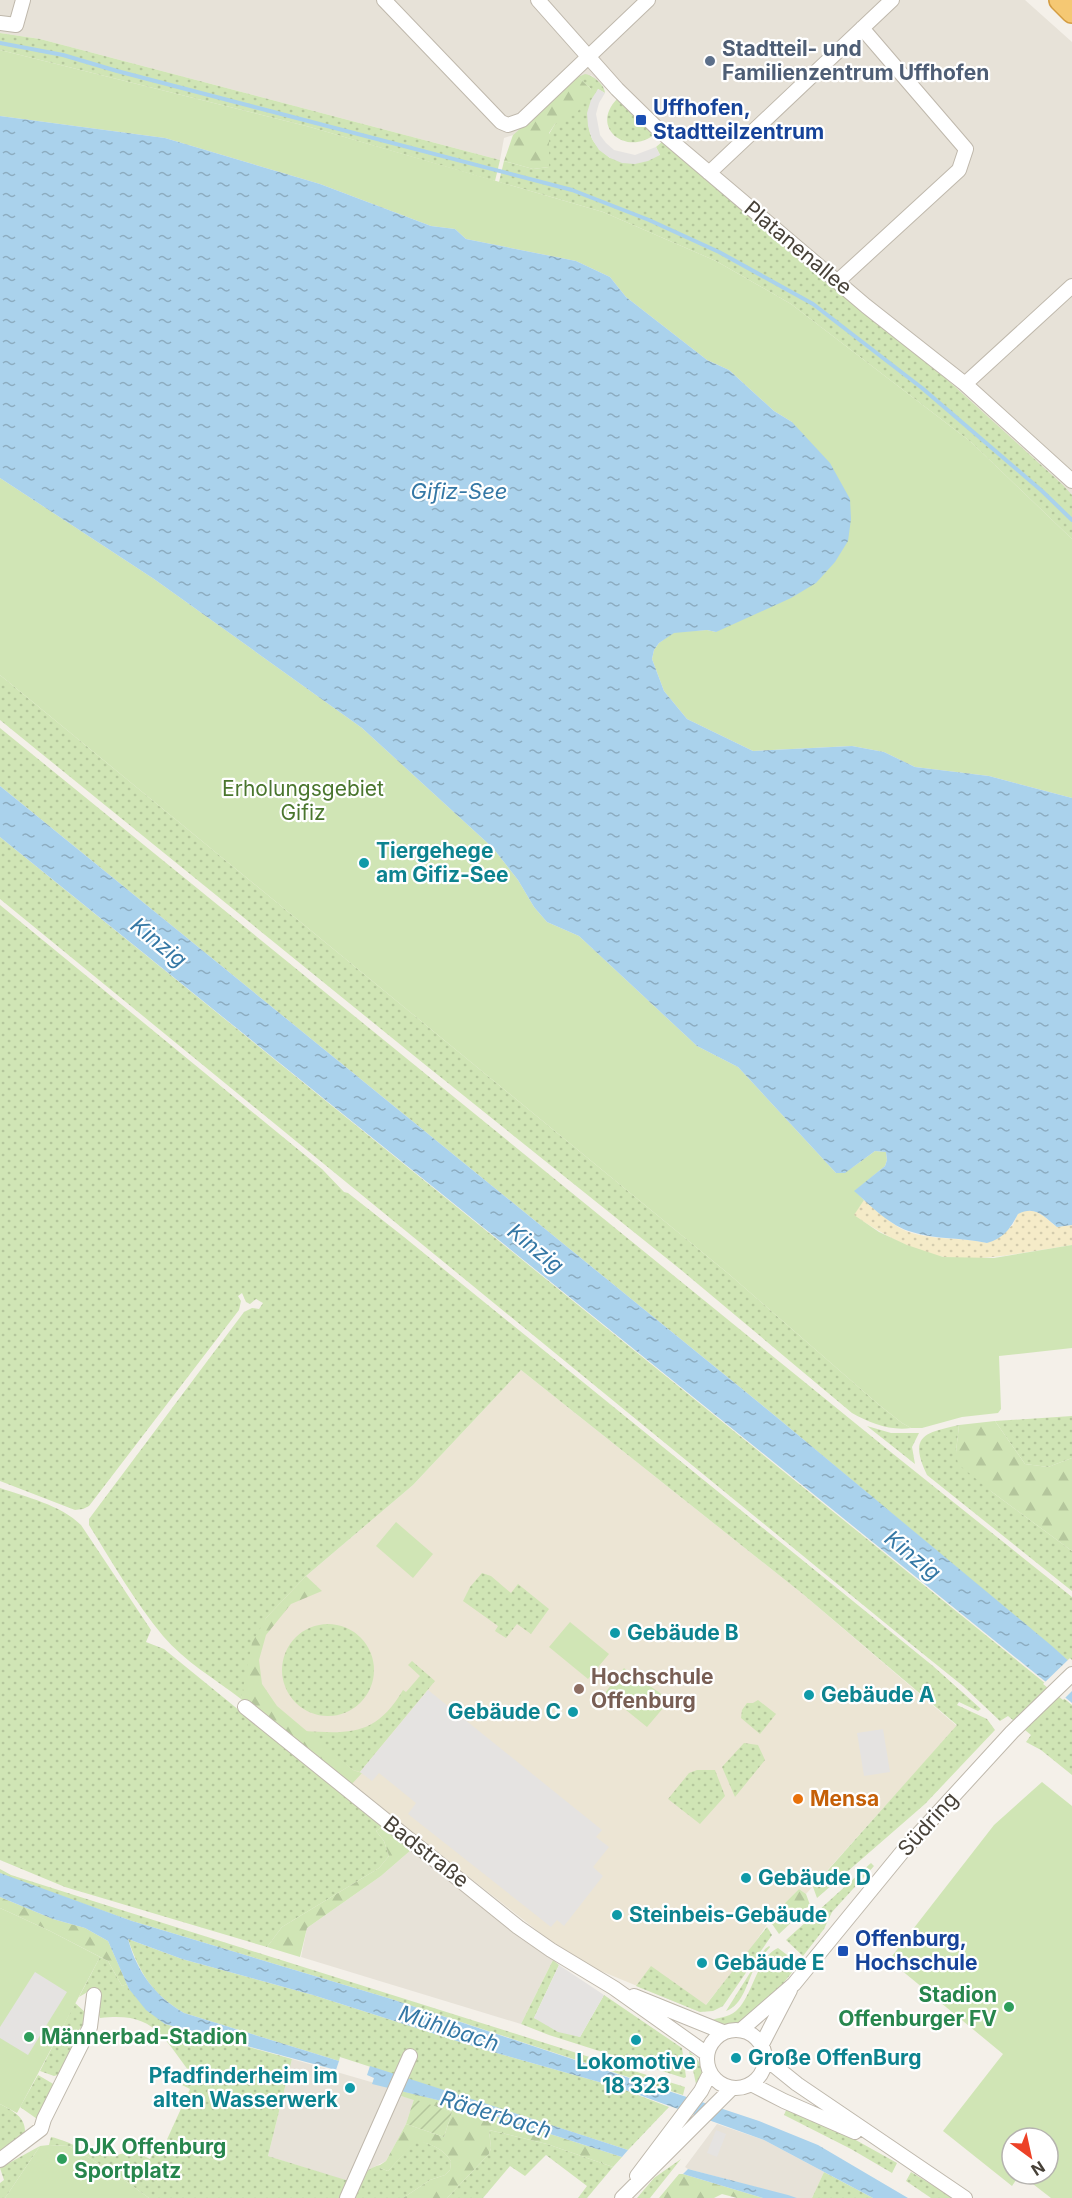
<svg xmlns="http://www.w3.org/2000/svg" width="1072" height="2198" font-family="Inter,sans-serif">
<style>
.residential{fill:#e7e2d8}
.education{fill:#ece5d4}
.grass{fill:url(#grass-dots)}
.forest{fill:url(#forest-firs)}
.sand{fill:url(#sand-dots)}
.park{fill:#d0e5b5;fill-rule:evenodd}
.garden{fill:url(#garden-furrows)}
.parking{fill:#e5e3e1}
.water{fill:url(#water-ripples)}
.pier{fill:#f4f0e9}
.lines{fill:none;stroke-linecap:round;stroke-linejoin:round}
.stream{stroke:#aad2ec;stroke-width:4}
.minor-casing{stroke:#bfb8ac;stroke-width:16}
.highway-casing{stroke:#d49d43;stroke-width:24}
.minor{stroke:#fff;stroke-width:14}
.highway{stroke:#f5c873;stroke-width:21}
.service-dot{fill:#5c6f8a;stroke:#fff;stroke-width:2}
.transit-dot{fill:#1a4fb4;stroke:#fff;stroke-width:2}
.culture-dot{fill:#0f9aa8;stroke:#fff;stroke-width:2}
.education-dot{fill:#8d6e63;stroke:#fff;stroke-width:2}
.food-dot{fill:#e8710a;stroke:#fff;stroke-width:2}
.leisure-dot{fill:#2e9e5b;stroke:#fff;stroke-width:2}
.labels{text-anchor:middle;stroke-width:4.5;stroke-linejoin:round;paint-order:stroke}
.service-label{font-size:21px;font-weight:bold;fill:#4e5e75;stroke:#fff;text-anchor:start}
.transit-label{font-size:21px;font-weight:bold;fill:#164399;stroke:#fff;text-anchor:start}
.street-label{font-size:21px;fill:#474138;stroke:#fff}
.park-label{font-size:21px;fill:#4a762e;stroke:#fff}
.culture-label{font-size:21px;font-weight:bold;fill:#0d838f;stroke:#fff;text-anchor:start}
.education-label{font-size:21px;font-weight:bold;fill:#785e54;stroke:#fff;text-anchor:start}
.food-label{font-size:21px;font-weight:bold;fill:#c56008;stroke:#fff;text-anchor:start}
.leisure-label{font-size:21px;font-weight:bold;fill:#27864d;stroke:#fff;text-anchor:start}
.water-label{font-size:22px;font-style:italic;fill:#3578a5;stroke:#fff}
</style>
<defs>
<pattern id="grass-dots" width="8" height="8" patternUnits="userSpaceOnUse" patternTransform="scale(1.5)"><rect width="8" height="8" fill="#d0e5b5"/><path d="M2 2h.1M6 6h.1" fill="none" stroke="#b4c69c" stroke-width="1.8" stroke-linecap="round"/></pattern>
<pattern id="forest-firs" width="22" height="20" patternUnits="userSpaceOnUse" patternTransform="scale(1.5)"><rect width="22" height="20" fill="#d0e5b5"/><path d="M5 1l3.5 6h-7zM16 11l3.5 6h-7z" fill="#b4c69c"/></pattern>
<pattern id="sand-dots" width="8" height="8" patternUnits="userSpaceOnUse" patternTransform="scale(1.5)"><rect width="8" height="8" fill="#f5ebc8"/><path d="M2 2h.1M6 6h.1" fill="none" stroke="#d3cbad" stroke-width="1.8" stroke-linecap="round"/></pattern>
<pattern id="garden-furrows" width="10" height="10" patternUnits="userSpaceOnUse" patternTransform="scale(1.5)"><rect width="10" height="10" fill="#d0e5b5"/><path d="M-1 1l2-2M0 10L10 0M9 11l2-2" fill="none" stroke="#b4c69c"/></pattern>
<pattern id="water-ripples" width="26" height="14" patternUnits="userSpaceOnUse" patternTransform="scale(1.5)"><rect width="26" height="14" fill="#aad2ec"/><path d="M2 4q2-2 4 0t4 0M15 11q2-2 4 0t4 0" fill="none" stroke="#8cacc0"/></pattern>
</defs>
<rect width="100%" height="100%" fill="#f4f0e9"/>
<path class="residential" d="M0 0H1025L1072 42V495L941 374 798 259 689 165 591 75 513 135 504 138 500 160 40 39 0 33Z
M411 1850 520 1938 553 1960 521 2024 301 1957 307 1928 381 1876Z
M292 2059 402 2091 401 2096 414 2099 406 2124 386 2161 374 2167 356 2184 268 2156Z
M717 2124 764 2140 824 2172 812 2198H797L688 2169 685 2167Z"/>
<path class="education" d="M521 1370 804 1595 957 1726 806 1894 799 1889 774 1914 750 1950 700 2012 596 1969 553 1943 241 1699 266 1618 306 1576 413 1485Z"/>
<path class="grass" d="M0 33 40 39 500 160 495 181 310 127 0 50Z
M585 74C593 75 605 85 605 93L598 89C589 121 579 134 610 158L660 155 656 147 663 141 798 259 941 374 1063 485 1072 495V539L971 442 791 304 716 261 603 212 499 182 504 161 533 169 549 167V134L555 124 591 89 578 77Z
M617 99 655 134C627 157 589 128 617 99Z
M0 675 730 1275 878 1404 902 1423 911 1428C890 1431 870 1423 852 1413L680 1269 423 1063 0 720Z
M0 728 887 1449 1072 1597V1664L774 1415 0 786Z
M0 837 1072 1705V1775L1041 1750 1026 1742 1031 1735 1008 1716 1000 1721 963 1686 912 1645 0 899Z
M0 905 322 1169 344 1192 348 1193 404 1237 933 1666 981 1709 978 1711 959 1702 957 1705 987 1719 995 1730 925 1804 817 1898 813 1887 957 1725 804 1595 521 1370 413 1485 306 1576 266 1618 241 1699C215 1679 184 1661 163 1636 135 1602 112 1562 89 1525V1519L244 1312 252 1308 259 1309 263 1303 256 1299 250 1304 246 1302 242 1293 238 1296 241 1301 239 1310 89 1506 83 1509 75 1510 0 1481Z
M1072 1416V1458L1048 1467 1025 1464 995 1421Z
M959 1425 956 1452 992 1492 1072 1551V1591L927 1475C908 1435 925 1433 959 1425Z
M867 1426 891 1433H919L912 1447 915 1464Z
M0 1488C26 1497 61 1505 81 1525L151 1630 146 1642 164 1649 382 1827 376 1831 384 1841 389 1856 379 1868 282 1927 267 1947 65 1887 0 1860Z
M482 1573 491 1576 511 1593 518 1584 549 1609 531 1634 517 1624 506 1638 495 1631 498 1626 463 1601 470 1587Z
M282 1670a46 46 0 1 1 92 0a46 46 0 1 1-92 0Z
M412 1661 435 1681 360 1772 353 1770 304 1731C352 1734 376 1735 403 1690L406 1692 420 1676 408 1665Z
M758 1700 776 1714 760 1734 741 1718 742 1710 747 1703H753Z
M744 1743 758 1745 765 1760 735 1797 722 1767Z
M697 1770H715L725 1796 700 1824 668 1799 689 1773Z
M871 1863 874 1866 832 1912 824 1929 803 1956 786 1940Z
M0 1869 11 1875 93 1901 685 2087 683 2095 388 1998 132 1921 16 1880 0 1873Z
M767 1927 772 1935 723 2006 713 2011 700 2012 636 1986 651 1966 706 2005Z
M128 1939 182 1959 313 1995 479 2048 617 2087 669 2107 628 2150 340 2057 339 2061 184 2013C152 1994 140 1974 128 1939Z
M769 1946 770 1947C765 1953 759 1960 755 1967 747 1982 743 2005 726 2011L765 1949Z
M778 1948 799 1964C786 1979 763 2011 747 2020 736 2027 722 2024 710 2021 717 2017 728 2018 736 2011 753 1996 757 1957 778 1948Z
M100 1957 108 1961 122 1986 127 1984 129 1989 165 2024 292 2059 268 2156 349 2181 341 2198H149L113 2172 69 2146 49 2145 51 2137C71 2141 94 2158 113 2156 119 2155 126 2152 132 2150L150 2159 158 2144 164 2146 190 2089 182 2085 188 2070C160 2032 151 2012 100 2018L91 1990 79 1997Z
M553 1960 559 1965 534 2018 580 2037 604 1995 682 2048 686 2077 684 2078 549 2035 521 2024Z
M75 2003 86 2013 85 2024C67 2039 77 2039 72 2056 70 2062 65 2069 61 2074L54 2076 40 2071Z
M689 2051C702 2063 706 2069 699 2086L696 2084Z
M38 2075 55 2085 40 2121 20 2107Z
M0 2104C13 2111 26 2117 25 2133L0 2155Z
M787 2108 845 2134 897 2163 892 2173 851 2149 784 2115Z
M489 2130 547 2144 613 2167 587 2198H578L587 2186 546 2155 525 2176 510 2166 483 2198H447L489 2154 491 2148Z
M416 2140C432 2144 442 2148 451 2161L450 2170 445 2175 430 2180 403 2198H350C357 2183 363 2169 380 2165V2168L388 2171Z
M40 2146 5 2198H0V2183L4 2180 0 2168Z
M681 2159 650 2198H637L654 2178Z
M824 2172 873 2198H812Z
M911 2172 954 2198H931L906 2181Z"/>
<path class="forest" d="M578 77 591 89 577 113 555 124 549 133V167L533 169 504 161 513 135Z
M995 1421 1025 1464 1048 1467 1072 1458V1551L992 1492 958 1464 956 1452 959 1425Z
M306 1576 322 1591 291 1604 266 1635 259 1660 262 1684 277 1706 353 1770 362 1773 351 1785 241 1699 252 1643 266 1618Z
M382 1827 411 1850 381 1876 307 1928 300 1957 267 1947 282 1927 379 1868 389 1856 384 1841 376 1831Z
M799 1889 806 1894 810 1905 779 1934 770 1921 774 1914Z
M0 1897 53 1919 85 1928 108 1941 127 1984 122 1986 108 1961 50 1931 0 1908Z
M402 2091 466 2107 622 2157 613 2167 547 2144 489 2130 491 2148 489 2154 447 2198H403L430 2180 445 2175 450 2170 451 2161C442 2148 432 2144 416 2141L388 2171 380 2168V2165L386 2161 406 2124 444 2137 452 2112 401 2096Z
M679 2174H683L763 2198H737L722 2194 714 2198H659Z"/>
<path class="sand" d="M864 1200C875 1209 886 1219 898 1227 924 1242 959 1236 987 1243L1013 1225 1018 1213C1036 1205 1044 1217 1057 1227L1072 1225V1245C1030 1251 987 1262 944 1257 914 1253 878 1231 853 1215Z"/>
<path class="park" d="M0 50 310 127 603 212 716 261 791 304 971 442 1072 539V798L989 776 915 767 884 752 852 746 753 751 687 719 664 691 652 659 654 650 659 643 674 632 707 630 716 632 792 422 774 411 729 370 707 360 626 297 610 277 576 261 466 239 455 229 431 226 320 184 165 138 0 116Z
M0 478 154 579 362 728 493 848 518 880 534 907 547 922 579 936 697 1046 738 1067 836 1173 853 1167 875 1151 886 1152 887 1160 885 1166 855 1191 864 1200 854 1215 879 1232 907 1245 943 1257 994 1258 1072 1245V1348L999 1356 1001 1409 998 1413 962 1417 922 1428H911L902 1423 878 1404 730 1275 0 675Z
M396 1522 433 1554 413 1578 376 1546Z
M570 1622 609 1654 588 1679 549 1647Z
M624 1668 670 1700 647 1727 605 1693Z
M1042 1782 1072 1806V2198H1051L1020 2174 1012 2186 943 2131 1003 2054 889 1960 994 1825ZM1012 2138H1048V2174H1012Z
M0 1908 50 1931 100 1957 17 2113 0 2104Z
M49 2145 69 2146 113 2172 149 2198H5L40 2146Z"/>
<path class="garden" d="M414 2099 452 2112 444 2137 406 2124Z"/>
<path class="parking" d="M598 89 605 93 599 103 596 114 600 135 606 143 614 150 635 155 656 147 660 155 648 161 635 164 622 163 610 158 599 150 592 139 588 126 587 113 591 100Z
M428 1690 602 1830 596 1837 609 1847 593 1867 603 1876 564 1926 557 1920 551 1927 408 1814 416 1803 379 1773 372 1781 360 1772Z
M883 1729 890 1772 864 1776 857 1733Z
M559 1965 604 1995 580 2037 558 2032 534 2018Z
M35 1972 67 1992 28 2055 0 2038V2027Z
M716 2130 726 2134 717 2157 707 2153Z"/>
<path class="water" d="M0 116 165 138 320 184 431 226 455 229 466 239 576 261 610 277 626 297 707 360 729 370 774 411 792 422 830 463 850 499 851 519 848 541 835 562 816 583 791 598 716 632 707 630 674 633 659 643 654 650 652 659 664 691 687 719 753 751 852 746 884 752 915 767 989 776 1072 798V1225L1057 1227C1044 1217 1036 1205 1018 1214 1010 1229 1004 1238 987 1243 962 1237 936 1240 912 1232 890 1226 871 1206 854 1191L885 1166 887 1160 886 1152 875 1151 845 1173H836L738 1067 697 1046 579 936 547 922 534 907 518 880 493 848 362 728 154 579 0 478Z
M0 786 774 1415 1052 1646 1072 1664V1703L0 837Z
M0 1873 132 1921 388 1998 759 2121 818 2145 908 2198H873L764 2140 617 2087 479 2048 313 1995 182 1959 128 1939C137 1972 155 1996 184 2013L339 2061 336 2070 165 2024 146 2010 129 1989 108 1941 85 1928 53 1919 0 1897Z
M370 2066 628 2150 622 2157 466 2107 372 2084 374 2078 367 2075Z
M688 2169 788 2195 797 2198H763L683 2174Z"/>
<path class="pier" d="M1070 1658 1072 1660V1691L1063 1700 1043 1684Z"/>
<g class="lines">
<path class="stream" d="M0 43 63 55 117 71 572 190 649 220 719 252 813 304 922 388 1042 491 1072 520"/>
<defs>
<path id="minor" d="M384 0 501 122 508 125 522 120 648 0
M538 0 617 89 661 132 866 306 965 384 1072 481
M0 23 16 25 23 0
M709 173 892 0
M838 281 959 170 966 149 862 28
M965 384 1072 286
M245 1707 518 1927 551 1950 614 1988 707 2054
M634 1996 723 2032
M707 2059a29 29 0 1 1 58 0a29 29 0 1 1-58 0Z
M741 2030 794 1984 903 1851 1012 1732 1072 1674
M762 2044 790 1990
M766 2059 797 2084 965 2198
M751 2084 784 2101 855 2132
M0 2160 41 2129 44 2119 90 2027 94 1995
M637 2176 701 2091 710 2073
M347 2198 410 2056
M622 2198 732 2088"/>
<path id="highway" d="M1060 0 1072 12"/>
</defs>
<use href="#minor" class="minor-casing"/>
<use href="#highway" class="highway-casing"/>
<use href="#minor" class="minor"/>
<use href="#highway" class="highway"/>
</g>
<circle class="service-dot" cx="710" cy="61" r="6"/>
<g class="transit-dot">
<rect x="635" y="114" width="12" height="12" rx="3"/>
<rect x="837" y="1945" width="12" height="12" rx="3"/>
</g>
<g class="culture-dot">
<circle cx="364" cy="863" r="6"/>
<circle cx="615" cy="1633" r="6"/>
<circle cx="809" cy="1695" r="6"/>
<circle cx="573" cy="1712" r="6"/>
<circle cx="746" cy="1878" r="6"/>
<circle cx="617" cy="1915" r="6"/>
<circle cx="702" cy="1963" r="6"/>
<circle cx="636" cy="2040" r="6"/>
<circle cx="736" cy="2058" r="6"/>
<circle cx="350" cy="2088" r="6"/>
</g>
<circle class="education-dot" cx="579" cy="1689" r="6"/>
<circle class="food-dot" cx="798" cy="1799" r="6"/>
<g class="leisure-dot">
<circle cx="1009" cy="2007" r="6"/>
<circle cx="29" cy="2037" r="6"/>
<circle cx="62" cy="2159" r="6"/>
</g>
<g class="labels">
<g class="service-label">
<text x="722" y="56">Stadtteil- und<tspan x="722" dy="24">Familienzentrum Uffhofen</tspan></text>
</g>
<g class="transit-label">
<text x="653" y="115">Uffhofen,<tspan x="653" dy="24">Stadtteilzentrum</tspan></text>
<text x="855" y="1946">Offenburg,<tspan x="855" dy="24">Hochschule</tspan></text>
</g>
<g class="street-label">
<text transform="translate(798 248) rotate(40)" y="7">Platanenallee</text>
<text transform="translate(928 1824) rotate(-48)" y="7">Südring</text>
<text transform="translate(426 1852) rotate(38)" y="7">Badstraße</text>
</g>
<g class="park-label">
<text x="303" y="796">Erholungsgebiet<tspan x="303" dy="24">Gifiz</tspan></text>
</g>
<g class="culture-label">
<text x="376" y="858">Tiergehege<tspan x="376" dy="24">am Gifiz-See</tspan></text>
<text x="627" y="1640">Gebäude B</text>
<text x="821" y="1702">Gebäude A</text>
<text x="561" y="1719" text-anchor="end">Gebäude C</text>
<text x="758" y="1885">Gebäude D</text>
<text x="629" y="1922">Steinbeis-Gebäude</text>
<text x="714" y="1970">Gebäude E</text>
<text x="748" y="2065">Große OffenBurg</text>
<text x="636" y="2069" text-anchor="middle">Lokomotive<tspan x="636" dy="24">18 323</tspan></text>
<text x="338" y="2083" text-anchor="end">Pfadfinderheim im<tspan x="338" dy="24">alten Wasserwerk</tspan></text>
</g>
<g class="education-label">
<text x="591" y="1684">Hochschule<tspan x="591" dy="24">Offenburg</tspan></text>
</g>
<g class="food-label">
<text x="810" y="1806">Mensa</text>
</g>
<g class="leisure-label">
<text x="997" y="2002" text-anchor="end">Stadion<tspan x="997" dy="24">Offenburger FV</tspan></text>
<text x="41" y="2044">Männerbad-Stadion</text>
<text x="74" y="2154">DJK Offenburg<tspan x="74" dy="24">Sportplatz</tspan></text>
</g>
<g class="water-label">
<text x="459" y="499">Gifiz-See</text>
<text transform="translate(159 942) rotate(39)" y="8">Kinzig</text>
<text transform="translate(536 1248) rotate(39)" y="8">Kinzig</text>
<text transform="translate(913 1555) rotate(39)" y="8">Kinzig</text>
<text transform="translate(449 2028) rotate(18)" y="8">Mühlbach</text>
<text transform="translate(496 2114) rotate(17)" y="8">Räderbach</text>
</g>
</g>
<g transform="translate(1030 2156) rotate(147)"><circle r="28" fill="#ffffff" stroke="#b5b3af" stroke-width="1.5"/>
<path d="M0-4.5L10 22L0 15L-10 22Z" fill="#ed4227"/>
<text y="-9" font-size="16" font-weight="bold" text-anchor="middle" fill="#474138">N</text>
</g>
</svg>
